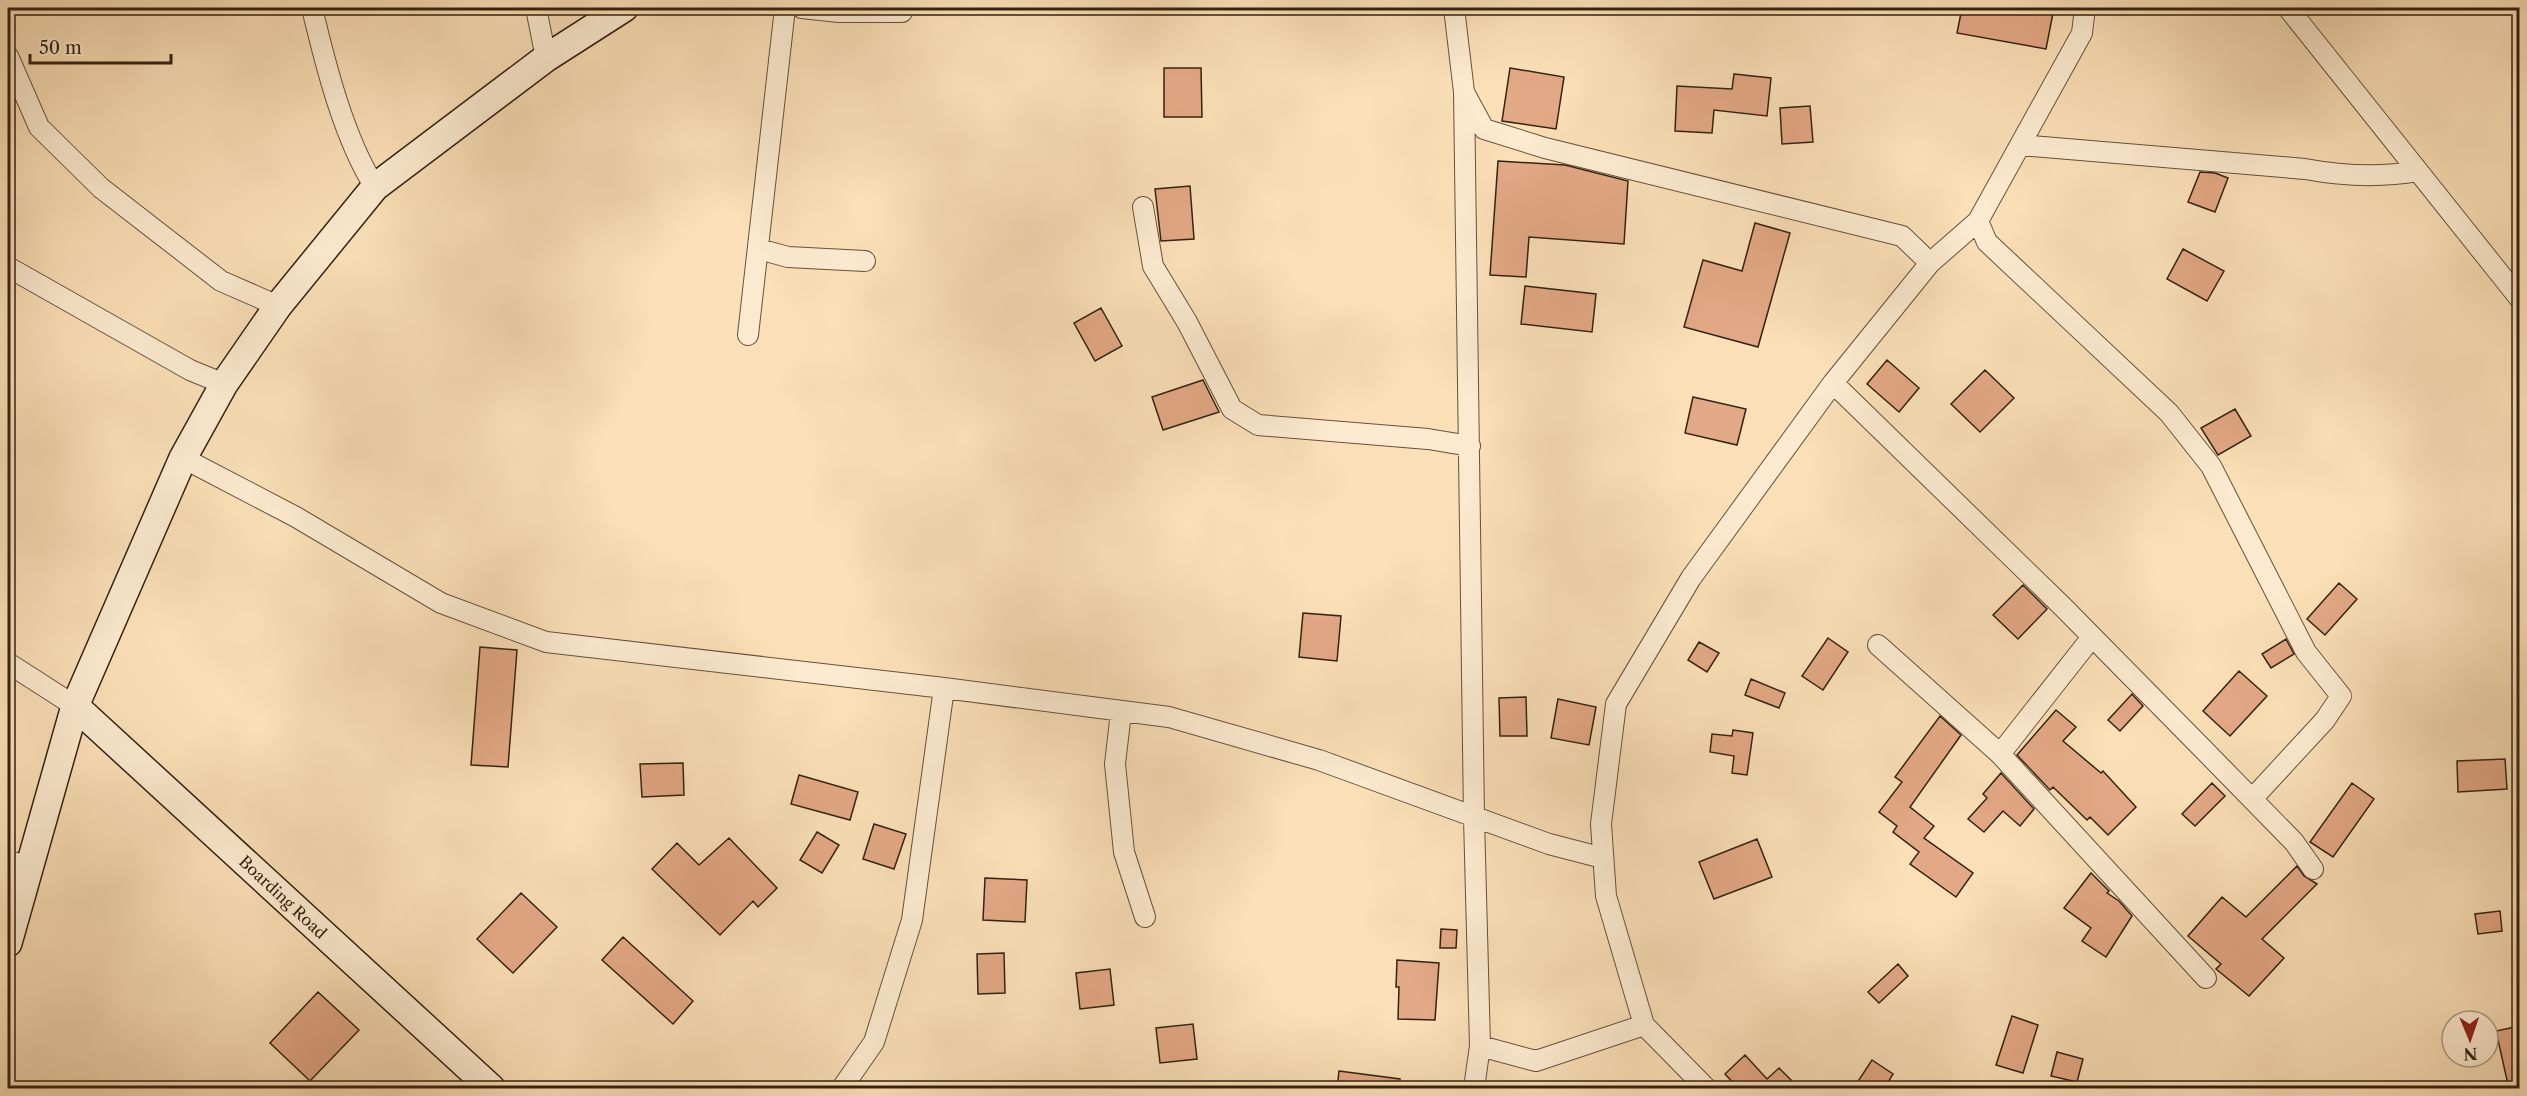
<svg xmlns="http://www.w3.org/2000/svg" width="2527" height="1096" font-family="'Libre Caslon Text',serif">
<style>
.building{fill:#e3a885;stroke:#342212;stroke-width:1.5}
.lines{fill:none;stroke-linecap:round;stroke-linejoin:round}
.street-casing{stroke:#66513b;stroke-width:22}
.secondary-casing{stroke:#342212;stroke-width:30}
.street{stroke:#fcead0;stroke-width:20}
.secondary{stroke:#fcead0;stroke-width:27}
.labels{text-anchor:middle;stroke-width:4.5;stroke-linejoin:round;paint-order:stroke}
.street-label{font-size:16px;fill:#342212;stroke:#fcead0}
</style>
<rect width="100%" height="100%" fill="#fadfb7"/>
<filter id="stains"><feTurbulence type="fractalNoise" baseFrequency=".00333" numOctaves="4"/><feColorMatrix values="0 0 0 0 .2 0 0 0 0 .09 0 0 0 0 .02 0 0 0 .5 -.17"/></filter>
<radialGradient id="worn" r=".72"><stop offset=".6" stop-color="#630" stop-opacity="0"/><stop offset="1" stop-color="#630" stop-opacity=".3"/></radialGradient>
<path class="building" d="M1962 8H2054L2046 49 1957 33Z
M1164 68H1201L1202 117H1164Z
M1510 68 1564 77 1556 129 1502 121Z
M1734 74 1771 78 1767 116 1714 110 1712 133 1675 131 1677 86 1732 89Z
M1810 106 1813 142 1782 144 1780 108Z
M1498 161 1565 165 1628 181 1624 244 1529 237 1526 277 1490 275Z
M2200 172 2215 173 2228 178 2215 212 2188 202Z
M1190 186 1194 239 1161 241 1155 189Z
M1755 223 1790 233 1758 347 1684 327 1703 260 1742 271Z
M2183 249 2224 271 2207 301 2167 279Z
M1525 286 1596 294 1592 332 1521 324Z
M1101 308 1122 346 1095 361 1074 323Z
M1887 360 1919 388 1899 412 1867 384Z
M1985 370 2014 398 1980 432 1951 404Z
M1203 380 1219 412 1163 430 1152 397Z
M1693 397 1746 409 1737 445 1685 433Z
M2235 409 2251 436 2218 455 2201 428Z
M2339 583 2357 599 2325 635 2307 619Z
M2023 585 2047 609 2018 639 1993 615Z
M1303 613 1341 616 1337 661 1299 657Z
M1828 638 1848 652 1823 690 1802 676Z
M2286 639 2294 654 2271 668 2262 654Z
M1699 642 1719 653 1707 672 1688 660Z
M480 647 517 650 508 767 471 765Z
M2239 671 2267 696 2230 736 2203 711Z
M1751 679 1785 693 1779 708 1745 695Z
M2132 694 2143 706 2120 731 2108 720Z
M1526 697 1527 736H1500L1499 698Z
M1558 699 1596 707 1589 745 1551 738Z
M2056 710 2076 727 2063 741 2101 773 2103 771 2136 807 2108 835 2090 817 2087 820 2053 787 2050 790 2017 755Z
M1940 716 1961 735 1910 807 1934 826 1924 838 1973 873 1956 897 1910 864 1919 852 1893 832 1897 826 1879 812 1902 782 1895 777Z
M1733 730 1753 733 1747 775 1732 773 1734 756 1710 752 1712 734 1732 736Z
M2505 759 2507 789 2458 792 2457 761Z
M683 763 684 795 642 797 640 764Z
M2001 773 2034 809 2020 826 2003 811 1984 832 1968 819 1987 798 1983 794Z
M799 775 858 792 850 820 791 804Z
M2212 783 2225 796 2195 826 2182 814Z
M2352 783 2374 799 2333 857 2310 842Z
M874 824 906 834 894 869 863 859Z
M817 832 839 845 822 873 800 860Z
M729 838 777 888 758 907 753 901 720 935 652 869 677 843 699 865Z
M1757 839 1772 877 1714 899 1699 862Z
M2297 866 2304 876 2317 884 2262 939 2284 958 2249 996 2216 969 2221 964 2188 936 2222 897 2246 917Z
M2091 873 2109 891 2107 893 2119 901 2132 916 2106 957 2082 941 2091 928 2064 908Z
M985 878 1027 880 1025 922 983 920Z
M521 893 557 927 513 973 477 939Z
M2500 911 2502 931 2478 934 2475 914Z
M1441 929 1457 930 1456 948H1440Z
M623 937 693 1001 673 1024 602 960Z
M1004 953 1005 993 978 994 977 954Z
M1397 960 1439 963 1435 1020 1398 1019 1399 987H1396Z
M1898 964 1908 976 1879 1003 1868 992Z
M1110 969 1114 1005 1080 1009 1076 973Z
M318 992 359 1030 310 1081 270 1043Z
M2012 1016 2038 1025 2023 1073 1996 1065Z
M1193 1024 1197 1059 1160 1063 1156 1028Z
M2520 1026V1089H2509L2496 1031Z
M2057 1052 2083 1059 2077 1082 2051 1076Z
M1745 1055 1767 1079 1779 1068 1800 1089H1739L1725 1074Z
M1872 1060 1893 1074 1884 1089H1853Z
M1339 1071 1400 1079 1399 1089H1337Z"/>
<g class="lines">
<defs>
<path id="street" d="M312 8C325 63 344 139 375 187
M536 8 546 58
M802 8 839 12H902
M1454 8 1464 92 1474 818 1480 1046 1474 1088
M2288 8 2520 299
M8 56 39 127 101 188 221 281 278 306
M1465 94 1484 129 1545 148 1902 236 1930 263
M2020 145 2305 169C2343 176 2379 178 2418 171
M1143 207 1153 266 1187 322 1232 409 1258 425 1428 439 1470 446
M1978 221 1987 242 2169 413 2211 466 2306 652 2341 696 2325 720 2252 799
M759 249 788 257 865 261
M8 267 190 370 224 384
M748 335 785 8
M1833 383 2063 607 2203 749 2294 842 2313 869
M183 458 296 517 441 603 546 642 944 688 1169 717 1319 760 1549 844 1603 858
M2092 637 2000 754 2206 978
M1878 645 2000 754
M8 663 75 706
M1121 712 1115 764 1124 852 1145 917
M8 861 28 866
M1480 1046 1536 1061 1644 1025
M842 1088 874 1042 912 920 944 688
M1706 1088 1644 1025 1606 896 1601 824 1616 704 1691 578 1833 383 1930 263 1978 221 2082 33 2085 8"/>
<path id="secondary" d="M75 706 491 1088
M8 943 75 706 183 458 224 384 278 306 375 187 546 58 624 8"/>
</defs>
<use href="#street" class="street-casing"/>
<use href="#secondary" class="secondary-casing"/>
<use href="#street" class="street"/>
<use href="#secondary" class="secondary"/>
</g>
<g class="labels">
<g class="street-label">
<text transform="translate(283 897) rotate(43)" y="6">Boarding Road</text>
</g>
</g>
<rect width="2527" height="1096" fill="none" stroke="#fadfb7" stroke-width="30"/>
<rect x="9" y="9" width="2509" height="1078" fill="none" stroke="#342212" stroke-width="3"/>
<rect x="15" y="15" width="2497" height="1066" fill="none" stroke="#342212" stroke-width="1.5"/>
<g transform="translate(2470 1039) rotate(178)"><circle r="28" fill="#fcead0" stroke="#ac9a84" stroke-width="1.5"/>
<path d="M0-4.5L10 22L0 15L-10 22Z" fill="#8f2418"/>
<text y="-9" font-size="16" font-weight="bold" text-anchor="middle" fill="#342212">N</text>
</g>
<path d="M30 54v9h141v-9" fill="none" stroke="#342212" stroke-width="3"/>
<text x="39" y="54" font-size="18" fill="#342212" stroke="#fcead0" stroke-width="4.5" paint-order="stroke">50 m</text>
<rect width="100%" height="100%" filter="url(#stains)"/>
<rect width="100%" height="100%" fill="url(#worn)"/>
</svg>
